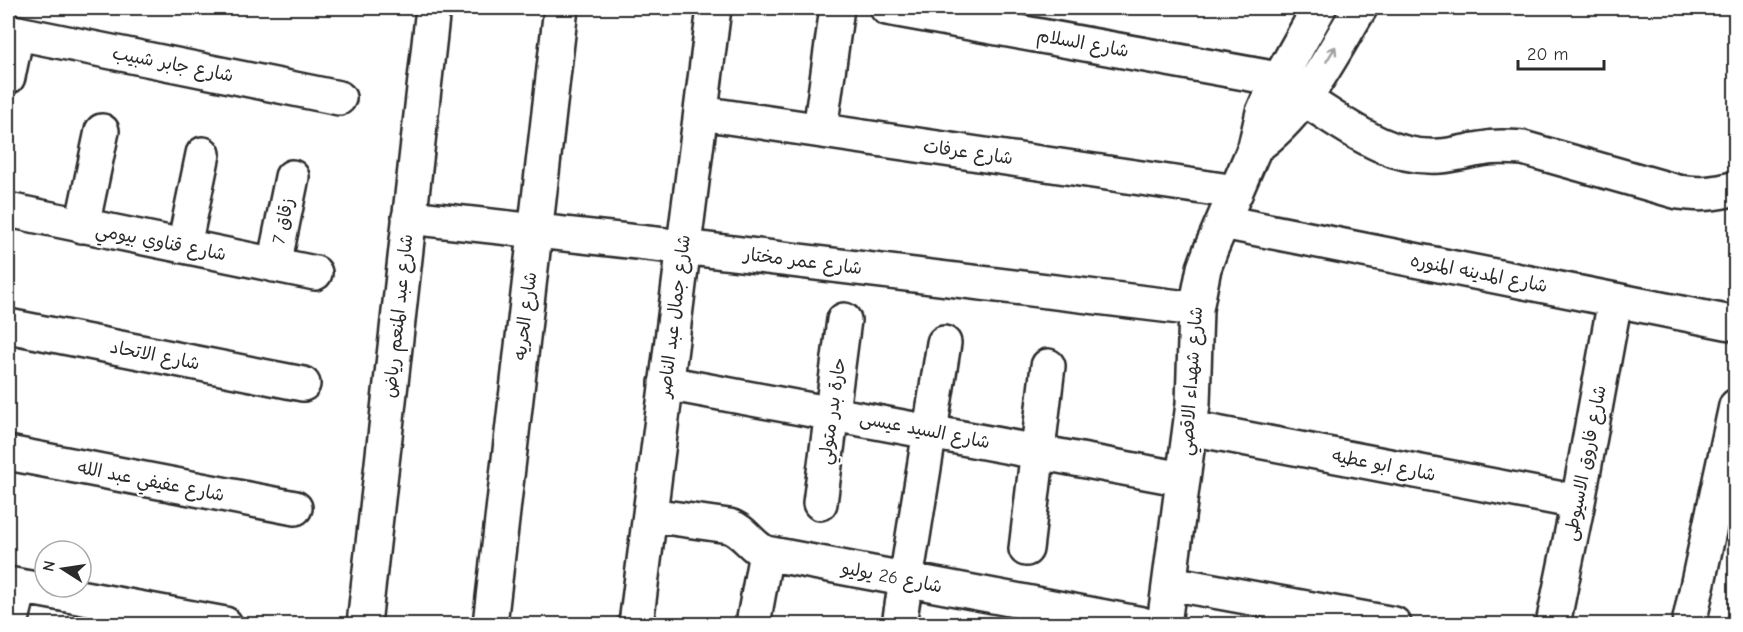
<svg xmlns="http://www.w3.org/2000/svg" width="1743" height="632" font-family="'Comic Neue','Playpen Sans Arabic',sans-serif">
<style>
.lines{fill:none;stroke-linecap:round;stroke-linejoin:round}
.minor-casing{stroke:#2b2b2b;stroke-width:38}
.minor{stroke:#fff;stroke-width:33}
.oneway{stroke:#a0a0a0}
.labels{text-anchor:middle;stroke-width:4.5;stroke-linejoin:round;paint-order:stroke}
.street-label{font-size:18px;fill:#2b2b2b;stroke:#fff}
</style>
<rect width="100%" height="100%" fill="#fff"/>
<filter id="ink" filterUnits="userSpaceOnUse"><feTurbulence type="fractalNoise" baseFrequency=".0167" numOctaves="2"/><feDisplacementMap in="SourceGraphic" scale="12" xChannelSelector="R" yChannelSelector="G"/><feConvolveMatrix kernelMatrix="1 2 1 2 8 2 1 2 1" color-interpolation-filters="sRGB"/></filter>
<g filter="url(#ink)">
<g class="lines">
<defs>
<path id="minor" d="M887 8 1278 79
M8 31 339 98
M8 77 17 33
M1304 99C1346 125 1388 160 1440 156 1454 155 1467 151 1481 149 1495 146 1509 147 1523 148L1678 192C1699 195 1715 194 1736 188
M701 113 1236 192
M820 130 837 8
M1255 147C1304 113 1330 57 1360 8
M8 210 315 273
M409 217 683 247 1196 309
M1223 222 1736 324
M82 226 102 131
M184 246 203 154
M274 265 292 177
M8 326 303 384
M666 383 1183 479
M1190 428 1578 502
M8 453 295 508
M820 503 844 320
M650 515 729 526C745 531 751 547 766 553L1142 624
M1026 549 1048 366
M1170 583 1394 624
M8 584 225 624
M11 624 20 587
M364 624 433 8
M490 624 561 8
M636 624 714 8
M753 624 766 553
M899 624 944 343
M1164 624 1193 404 1196 309 1204 268 1211 249 1255 147 1263 112 1270 96 1319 8
M1553 624 1578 502 1615 300
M1689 624 1736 406"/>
</defs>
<use href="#minor" class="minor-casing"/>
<use href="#minor" class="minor"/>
</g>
<defs><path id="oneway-shaft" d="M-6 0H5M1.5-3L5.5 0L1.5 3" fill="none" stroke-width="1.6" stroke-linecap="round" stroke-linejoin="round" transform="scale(1.5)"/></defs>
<use class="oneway" href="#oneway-shaft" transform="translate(1331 54) rotate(-59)"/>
</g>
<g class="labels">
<g class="street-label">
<text transform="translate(1083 43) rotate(10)" y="6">شارع السلام</text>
<text transform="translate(173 64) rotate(11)" y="6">شارع جابر شبيب</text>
<text transform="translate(968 152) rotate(8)" y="6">شارع عرفات</text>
<text transform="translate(283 221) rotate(-78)" y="6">زقاق 7</text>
<text transform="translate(161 242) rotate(11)" y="6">شارع قناوي بيومي</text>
<text transform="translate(803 261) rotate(7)" y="6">شارع عمر مختار</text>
<text transform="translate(1479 273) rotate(11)" y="6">شارع المدينه المنوره</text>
<text transform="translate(398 316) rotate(-84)" y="6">شارع عبد المنعم رياض</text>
<text transform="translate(525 316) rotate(-83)" y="6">شارع الحريه</text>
<text transform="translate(674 316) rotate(-83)" y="6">شارع جمال عبد الناصر</text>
<text transform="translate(155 355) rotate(11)" y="6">شارع الاتحاد</text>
<text transform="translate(1191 381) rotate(-86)" y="6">شارع شهداء الاقصي</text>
<text transform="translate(832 411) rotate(-82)" y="6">حارة بدر متولي</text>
<text transform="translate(925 430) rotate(11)" y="6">شارع السيد عيسى</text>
<text transform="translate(1585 463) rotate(-79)" y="6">شارع فاروق الاسيوطى</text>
<text transform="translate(1384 465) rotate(11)" y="6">شارع ابو عطيه</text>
<text transform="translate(151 481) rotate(11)" y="6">شارع عفيفي عبد الله</text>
<text transform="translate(892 577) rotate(11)" y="6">شارع 26 يوليو</text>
</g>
</g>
<rect width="1743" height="632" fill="none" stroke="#fff" stroke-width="30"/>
<rect x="15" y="15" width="1713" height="602" fill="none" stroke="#2b2b2b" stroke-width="2" filter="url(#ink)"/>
<g transform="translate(63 569) rotate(282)"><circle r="28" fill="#ffffff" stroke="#aaaaaa" stroke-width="1.5"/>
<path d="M0-4.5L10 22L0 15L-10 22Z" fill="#2b2b2b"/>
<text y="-9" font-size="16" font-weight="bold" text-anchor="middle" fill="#2b2b2b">N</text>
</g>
<path d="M1518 60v9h86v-9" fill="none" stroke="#2b2b2b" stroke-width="3"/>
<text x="1527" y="60" font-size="18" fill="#2b2b2b" stroke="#ffffff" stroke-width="4.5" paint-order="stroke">20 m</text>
</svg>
